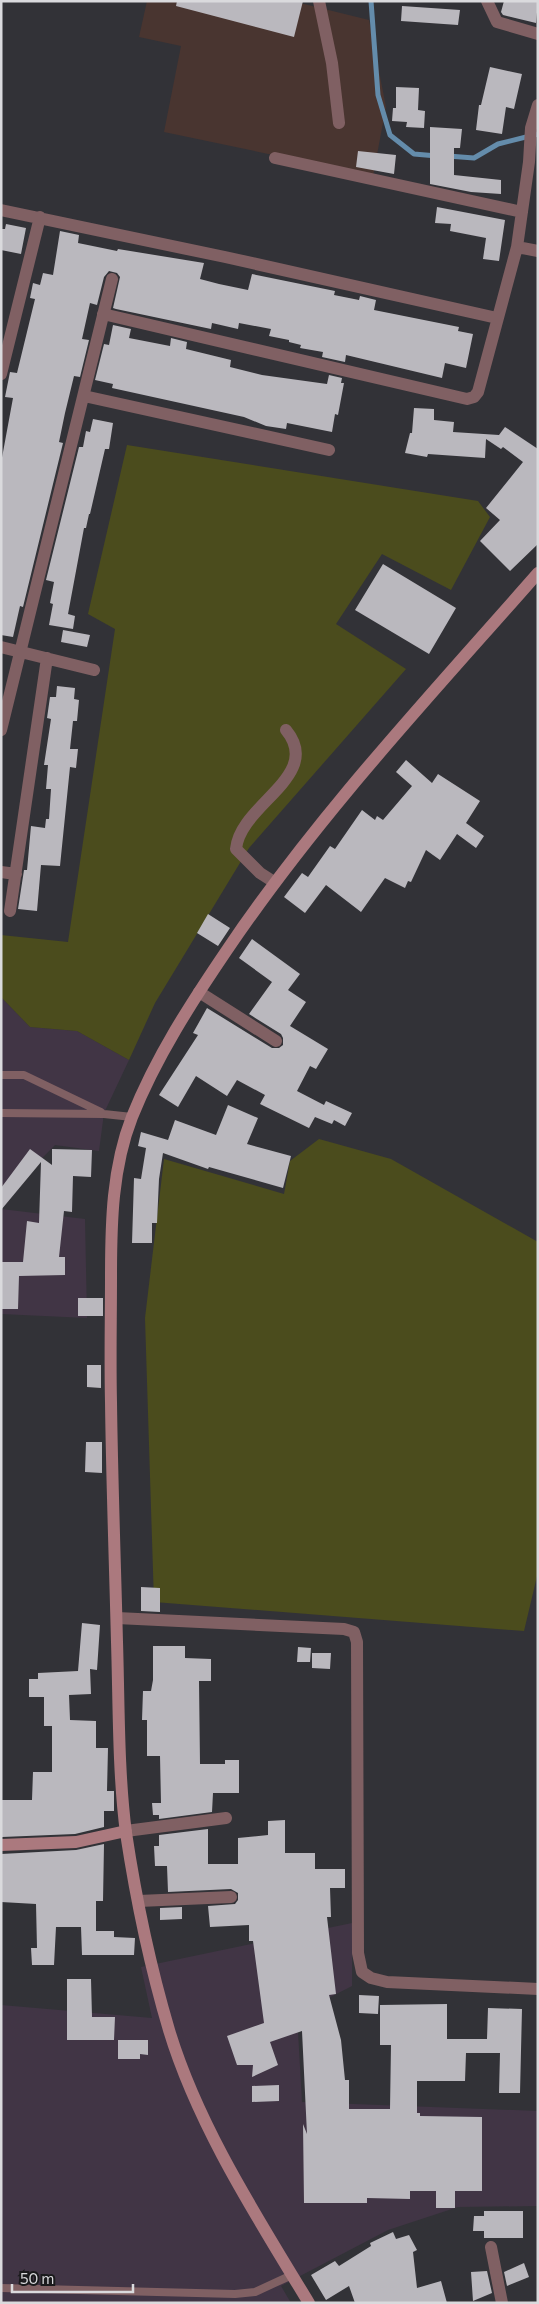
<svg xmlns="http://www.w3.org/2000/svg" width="539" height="2304" font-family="Commissioner,sans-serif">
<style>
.commercial{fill:#493530}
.industrial{fill:#413545}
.green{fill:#4b4c1d}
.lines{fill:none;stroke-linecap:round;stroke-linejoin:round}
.stream{stroke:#648cab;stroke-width:5}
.building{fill:#bab8be}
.lane{stroke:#806063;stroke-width:8}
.street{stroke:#806063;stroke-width:12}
.secondary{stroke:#ab797e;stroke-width:12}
</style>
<rect width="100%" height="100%" fill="#323237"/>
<path class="commercial" d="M147 1H292L369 20 386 107 373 176 164 132 181 46 139 37Z"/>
<path class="industrial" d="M1 997 30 1027 77 1031 129 1060 104 1113 99 1151 55 1145 1 1200Z
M1 1209 85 1219 87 1318 1 1314Z
M352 1923V1986L297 2014 302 2102 538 2111V2206L458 2207 388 2230 281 2286 291 2303H1V2005L152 2018 141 1967Z"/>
<path class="green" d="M127 445 478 501 490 517 451 590 382 554 336 624 406 669 249 848 155 1003 129 1060 77 1031 30 1027 1 997V935L68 942 115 629 88 614Z
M319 1139 391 1159 538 1242V1572L524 1631 154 1602 145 1318 164 1159 284 1194 290 1161Z"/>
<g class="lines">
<path class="stream" d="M371 1 378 95 390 135 414 154 437 156
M448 156 474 158 498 144 538 134"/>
</g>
<path class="building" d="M177 1H303L294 37 176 6Z
M504 1H538L536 23 503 15 501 12Z
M402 6 460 10 458 25 401 21Z
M490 67 522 74 514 109 506 107 502 134 476 130 479 105H481Z
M396 87 419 88 418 110 425 111 424 128 406 127 407 122 392 121 393 108H396Z
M430 127 462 129 460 148H454V175L501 180V194L471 192 430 184Z
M358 151 396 155 394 174 356 167Z
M437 207 505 220 499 261 483 259 486 238 450 231 451 224 435 223Z
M6 224 26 228 21 254 1 250V229H5Z
M60 231 79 235 78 243 117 251 118 249 204 263 200 279 219 284 248 290 252 274 335 291 334 295 359 300 360 296 376 300 374 310 459 327 458 331 473 334 466 368 445 363 442 378 346 355 345 362 322 357 323 352 300 348 301 345 289 342V340L269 336 271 329 239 323 238 329 212 323 211 329 116 309 113 308 120 277 117 273 109 271 104 277 97 305 90 303 82 339 89 340 80 377 74 376 65 413 59 442 63 443 23 607 20 606 13 637 1 635V463L13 398 5 397 10 372 17 373 35 299 30 298 33 283 40 285 43 273 53 275Z
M113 325 131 329 129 338 170 346 171 338 187 342 186 349 231 360 230 367 262 375 327 384 329 375 342 378 341 383H344L338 415 335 414 332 432 287 423 286 429 266 426 244 417 112 388 113 384 95 380 104 344 109 345Z
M414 408 434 409V420L454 422 453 432 499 435 505 427 538 449V544L510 571 480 541 500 520 486 508 523 462 503 447 501 449 486 439 485 458 428 454 427 457 405 453 410 433H412Z
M93 419 113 423 109 449H105L90 514H89L86 528H84L68 614 75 616 73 629 49 625 53 604 50 603 54 582 46 580 79 447H83L86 431 90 432Z
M383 564 456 608 429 654 355 610Z
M63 630 90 635 87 647 61 642Z
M57 686 75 688 74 699 79 700 77 721H73L70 749H78L76 768 70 767 60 866 41 865 37 911 18 909 24 870H27L31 826 45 828 46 819H49L51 789H46L48 765H44L51 719 47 718 50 697H56Z
M406 760 432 783 438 774 480 801 466 823 484 836 476 848 457 834 440 860 426 850 411 882 408 881 405 888 385 878 361 912 326 885 305 913 284 897 302 873 308 877 330 846 335 849 362 810 375 820 377 816 383 820 412 786 396 772Z
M208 914 230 928 218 946 197 933Z
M252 939 300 974 288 990 306 1002 290 1026 328 1049 316 1069 310 1066 297 1091 324 1105 326 1101 352 1113 345 1126 334 1120 332 1124 315 1117 309 1128 260 1104 265 1095 237 1080 227 1096 196 1076 178 1107 159 1095 198 1035 193 1033 207 1008 272 1048H279L283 1045V1038L281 1034 249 1014 272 982 239 958Z
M228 1105 258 1118 247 1144 291 1156 283 1188 209 1167 208 1169 163 1153 159 1179 157 1223H152V1243H132L134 1178 141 1179 146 1148 138 1146 141 1132 168 1140 175 1120 216 1135Z
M30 1149 52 1165V1149L92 1150 91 1177 73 1176 72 1212 64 1211 59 1257H65V1275L19 1276 18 1309H1V1262H23L27 1221 39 1223 41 1162 1 1210V1188Z
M78 1298H103V1316H78Z
M87 1365H101V1388L87 1387Z
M86 1442H102V1473L85 1472Z
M141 1587 160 1588V1612L141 1611Z
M82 1623 100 1625 97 1670 90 1669 91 1694 69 1695 70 1720 96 1721V1748H108L107 1791H114V1811H104V1827L75 1834 2 1837 1 1800H32L33 1772H52V1726H44V1697H29V1679H38V1673L78 1671Z
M153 1646H185V1658L211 1659V1681H199L200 1764H225V1760H239V1793H213L212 1812 159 1819V1815H153L152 1803H161L160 1756H147V1720H142L143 1691H151L153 1680Z
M298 1647 311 1648 310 1662H297Z
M312 1653H331L330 1669 312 1668Z
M285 1820V1853H315V1869H345V1888H330L331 1917H327L336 1994 329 1995 341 2040 345 2080H349V2109H390L391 2045H380V2005L447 2004V2039H487L488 2008 522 2009 520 2093H499L500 2053H466L465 2081H417V2113H420V2116L482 2117V2191H455V2208H436V2191H410V2199L367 2198V2203H304L303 2124 307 2134 302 2031 270 2042 278 2065 252 2077 253 2065H237L227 2036 264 2023 253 1941H249V1925L210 1927 208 1906 235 1904 238 1900V1893L231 1889 168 1892 167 1866H155L154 1846H159V1835L208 1829V1864H238V1838L268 1835V1821Z
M104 1844 103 1901H96V1931H114V1937L135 1938 134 1955H82L81 1927H56L54 1965H32L31 1948H37L36 1904 1 1902V1854L76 1850Z
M182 1907V1919L160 1920V1908Z
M67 1979H91L92 2017H115L114 2040H67Z
M359 1995 379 1996 378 2014 359 2013Z
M118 2040H148V2055L140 2054V2059H118Z
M279 2085V2101L252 2102V2086Z
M484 2211H523V2238H484V2231H473L474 2216H484Z
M393 2232 396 2239 409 2235 417 2250 413 2252 417 2288 441 2281 447 2303H355L349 2286 326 2300 311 2275 335 2261 339 2266 371 2246 370 2243Z
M524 2263 529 2277 507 2286 504 2272Z
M487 2271 492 2293 473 2301 471 2272Z"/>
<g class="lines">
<path class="lane" d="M1 1075H24L101 1112
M1 1113 104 1114 132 1117
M1 2288 235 2294 255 2292 292 2275"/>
<path class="street" d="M319 1 332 63 339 123
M487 1 497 22 538 34
M275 158 522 212
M1 210 225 257 497 318
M517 247 538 251
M103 314 467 399 474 397 478 392 517 247 529 162 531 128 538 105
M1 374 40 217
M84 396 329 450
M1 647 94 670
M1 730 112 279
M1 872 16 874
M274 882 260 873 236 849C240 804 324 776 286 730
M10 911 47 658
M199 992 276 1041
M117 1618 344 1629 354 1632 357 1642 358 1953 362 1972 371 1978 387 1982 538 1989
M126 1831 226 1818
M139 1901 231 1897
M491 2247 502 2303"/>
<path class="secondary" d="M1 1845 76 1842 126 1831
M309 2303C257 2217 198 2126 169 2030 150 1966 136 1899 126 1833 118 1771 119 1705 117 1642 115 1562 112 1482 111 1402 110 1360 111 1319 111 1277 111 1223 112 1168 132 1117 156 1057 191 1003 227 950 319 814 430 696 538 573"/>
</g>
<rect width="539" height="2304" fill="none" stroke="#dadadd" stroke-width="5"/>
<path d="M12 2284v8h121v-8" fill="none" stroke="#dadadd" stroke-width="2.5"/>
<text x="20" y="2284" font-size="15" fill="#dadadd" stroke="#1a1a1c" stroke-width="4" paint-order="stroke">50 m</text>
</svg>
